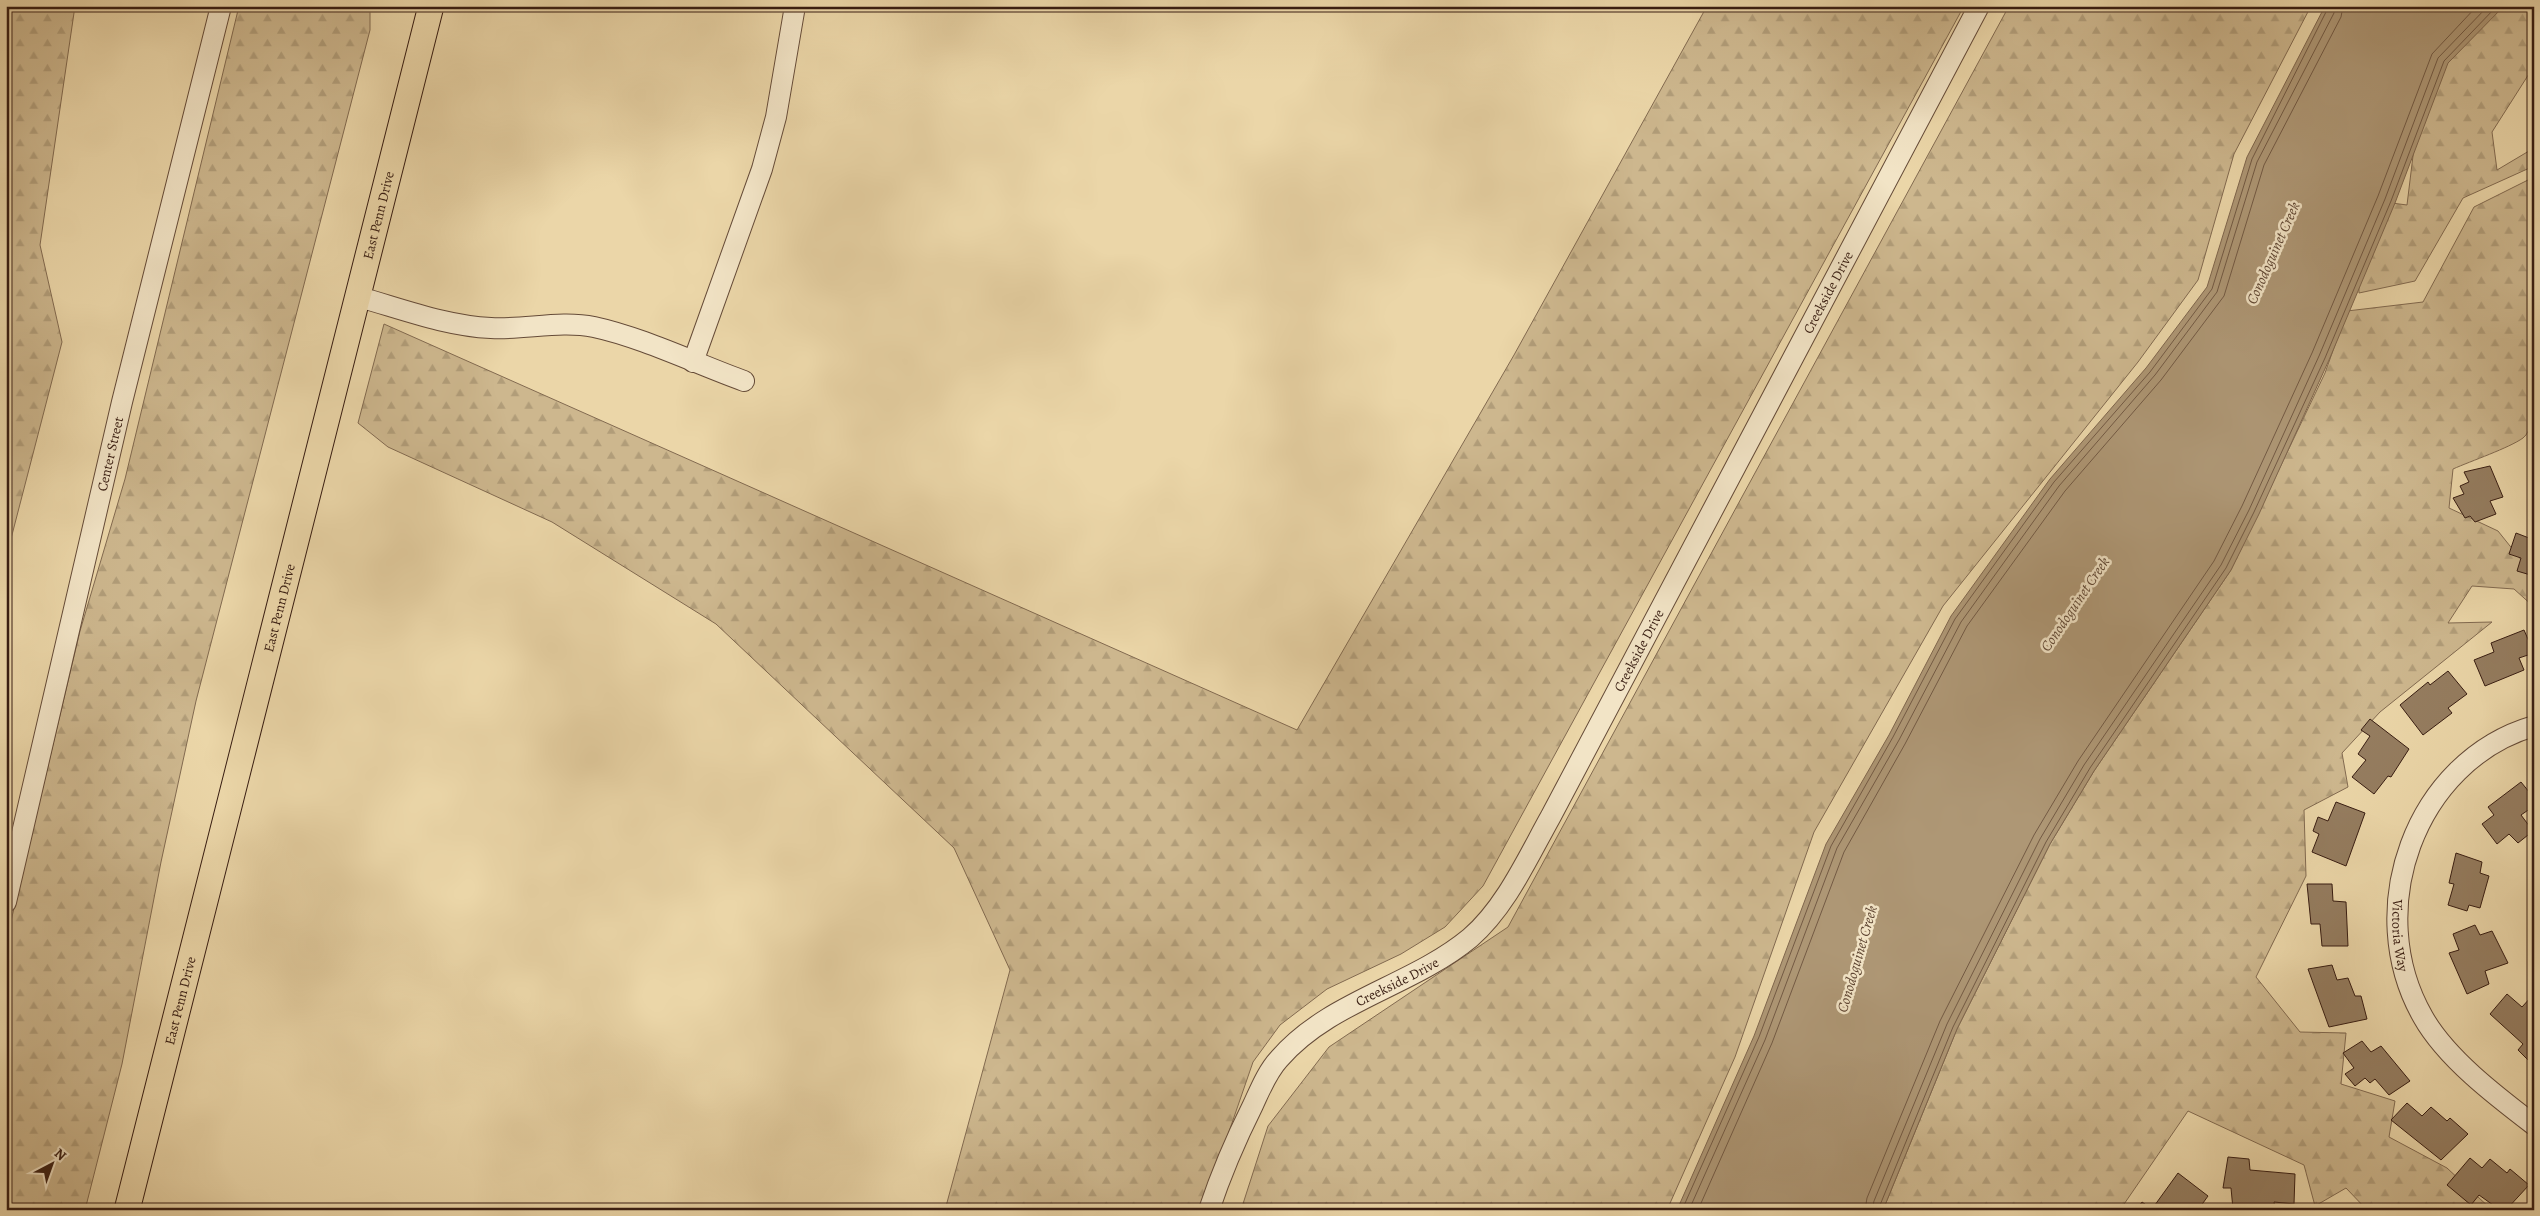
<svg xmlns="http://www.w3.org/2000/svg" width="2540" height="1216" font-family="Alegreya,serif">
<style>
.forest{fill:url(#forest-firs);stroke:#826a50}
.water{fill:#ae9775;stroke:#7f664d}
.lines{fill:none;stroke-linecap:round;stroke-linejoin:round}
.shore{stroke:#735a44;stroke-width:1}
.building{fill:#957d60;stroke:#381d12}
.minor-casing{stroke:#654b38;stroke-width:22}
.major-casing{stroke:#381d12;stroke-width:27}
.minor{stroke:#f2e4c6;stroke-width:20}
.major{stroke:#ebd6a8;stroke-width:25}
.labels{text-anchor:middle;stroke-width:5;stroke-linejoin:round;paint-order:stroke}
.street-label{font-size:14px;fill:#381d12;stroke:#f2e4c6}
.water-label{font-size:15px;font-style:italic;fill:#614835;stroke:#f2e4c6}
</style>
<defs>
<pattern id="forest-firs" width="22" height="20" patternUnits="userSpaceOnUse" patternTransform="scale(1.25)"><rect width="22" height="20" fill="#cdb78e"/><path d="M5 1l3.5 6h-7zM16 11l3.5 6h-7z" fill="#b19d79"/></pattern>
</defs>
<rect width="100%" height="100%" fill="#ebd6a8"/>
<filter id="stains"><feTurbulence type="fractalNoise" baseFrequency=".004" numOctaves="4"/><feColorMatrix values="0 0 0 0 .2 0 0 0 0 .09 0 0 0 0 .02 0 0 0 .5 -.17"/></filter>
<radialGradient id="worn" r=".72"><stop offset=".6" stop-color="#630" stop-opacity="0"/><stop offset="1" stop-color="#630" stop-opacity=".3"/></radialGradient>
<path class="forest" d="M6 6H75L40 245 62 342 6 558Z
M239 6H370V30L196 701 161 862 122 1064 85 1210H6V942L80 631 125 479Z
M1707 6H1964L1483 886 1445 927 1401 954 1327 989 1280 1025 1253 1062 1202 1210H945L1010 970 954 848 716 624 552 522 388 447 358 423 384 324 1297 730 1514 355Z
M2009 6H2311L2234 154 2198 280 2138 362 1943 606 1814 832 1735 1057 1667 1210H1241L1268 1126 1329 1047 1508 927Z
M2494 6H2534V66L2492 132 2497 170 2534 148V166L2463 198 2415 281 2359 293 2358 265 2384 202 2407 205 2417 123 2441 62Z
M2534 177V336L2530 342C2535 361 2540 425 2523 438 2509 448 2471 461 2453 469L2449 508 2498 531 2534 576V607L2514 589 2472 586 2448 623 2492 622 2380 712 2342 753 2348 787 2304 810 2306 876 2256 977 2300 1032 2346 1033 2341 1084 2395 1101 2389 1137 2447 1168 2492 1210H2367L2346 1188 2315 1206 2304 1165 2188 1111 2120 1210H1883L1957 1029 2050 844 2094 771 2231 570 2325 373 2347 311 2423 302 2474 207Z"/>
<path class="water" d="M2325 6H2504L2448 63 2395 203 2329 360 2259 514 2231 570 2094 771 2050 844 1957 1029 1883 1210H1677L1754 1036 1826 844 1889 735 1951 616 2050 479 2146 368 2207 287 2247 157Z"/>
<g class="lines">
<path class="shore" d="M1682 1210 1759 1037 1831 846 1893 737 1955 619 2054 482 2150 372 2212 289 2252 159 2329 6
M1689 1210 1765 1040 1837 848 1899 740 1961 622 2059 486 2155 375 2217 292 2257 162 2334 13 2335 6
M1698 1210 1772 1043 1844 852 1905 744 1967 626 2065 491 2161 380 2224 296 2264 165 2341 17 2343 6
M1865 1210 1867 1198 1940 1021 2034 835 2078 761 2214 561 2242 506 2312 353 2378 196 2432 54 2477 6
M1872 1210 1874 1201 1947 1024 2040 839 2084 765 2221 565 2249 510 2319 356 2385 199 2438 58 2488 6
M1878 1210 1953 1027 2046 842 2090 768 2226 568 2254 512 2325 358 2391 201 2444 61 2497 6"/>
</g>
<path class="building" d="M2490 466 2503 497 2490 501 2496 514 2475 522 2470 516 2465 518 2453 498 2464 494 2460 486 2469 482 2464 472Z
M2533 528H2534V576L2517 571 2521 558 2509 554 2516 533 2529 538Z
M2524 630 2534 653 2519 658 2524 670 2485 686 2474 660 2494 652 2491 643Z
M2448 671 2467 694 2448 708 2452 713 2423 735 2400 705 2428 682 2430 685Z
M2370 719 2409 749 2391 777 2388 776 2374 794 2352 777 2366 760 2358 754 2370 736 2361 730Z
M2521 782 2534 798V806L2521 815 2533 831 2518 843 2509 834 2497 844 2482 824 2494 815 2488 807Z
M2336 802 2365 813 2346 866 2312 852 2319 834 2313 831 2318 817 2328 821Z
M2456 853 2482 862 2480 873 2489 876 2480 908 2469 905 2467 911 2448 905 2454 884 2449 883Z
M2307 884H2332L2333 901 2346 902 2348 946H2322L2320 924H2311Z
M2475 925 2480 935 2492 931 2508 963 2485 971 2489 984 2467 994 2449 953 2459 950 2453 934Z
M2332 965 2337 980 2348 978 2355 996H2361L2367 1019 2329 1027 2308 969Z
M2507 994 2522 1007 2532 996 2534 998V1053L2528 1060 2518 1050 2523 1044 2490 1014Z
M2362 1041 2371 1052 2381 1046 2410 1081 2389 1095 2375 1079 2370 1083 2365 1078 2355 1086 2345 1074 2354 1068 2343 1053Z
M2407 1103 2422 1116 2431 1107 2447 1121 2450 1118 2468 1134 2441 1160 2391 1120Z
M2228 1157 2249 1159 2250 1170 2295 1174 2294 1204 2274 1202 2275 1210 2233 1209 2231 1188H2223Z
M2470 1158 2482 1168 2490 1159 2507 1173 2510 1169 2529 1185 2506 1210H2500L2479 1195 2471 1205 2447 1185Z
M2178 1173 2208 1196 2198 1210H2136L2142 1202 2152 1209Z"/>
<g class="lines">
<defs>
<g id="minor">
<path d="M359 297C402 309 446 326 491 328 525 330 560 320 594 327 641 337 697 364 744 381"/>
<path d="M693 362 762 169 776 117 795 6"/>
<path id="s1" d="M2534 726C2414 761 2362 911 2423 1017 2446 1058 2496 1096 2534 1125"/>
<path id="s2" d="M6 902 122 402 221 6"/>
<path id="s3" d="M1209 1210C1221 1174 1236 1139 1253 1105 1260 1090 1267 1072 1279 1059 1329 1001 1412 986 1470 938 1506 907 1528 857 1551 816L1979 6"/>
</g>
<g id="major">
<path id="s4" d="M127 1210 431 6"/>
</g>
</defs>
<use href="#minor" class="minor-casing"/>
<use href="#major" class="major-casing"/>
<use href="#minor" class="minor"/>
<use href="#major" class="major"/>
</g>
<g class="labels">
<g class="street-label">
<text dy="5" stroke="none"><textPath href="#s4" startOffset="1026">East Penn Drive</textPath></text>
<text dy="5" stroke="none"><textPath href="#s3" startOffset="1134">Creekside Drive</textPath></text>
<text dy="5" stroke="none"><textPath href="#s2" startOffset="460">Center Street</textPath></text>
<text dy="5" stroke="none"><textPath href="#s4" startOffset="621">East Penn Drive</textPath></text>
<text dy="5" stroke="none"><textPath href="#s3" startOffset="729">Creekside Drive</textPath></text>
<text dy="5" stroke="none"><textPath href="#s1" startOffset="270">Victoria Way</textPath></text>
<text dy="5" stroke="none"><textPath href="#s3" startOffset="309">Creekside Drive</textPath></text>
<text dy="5" stroke="none"><textPath href="#s4" startOffset="216">East Penn Drive</textPath></text>
</g>
<g class="water-label">
<text transform="translate(2273 253) rotate(-66)" y="5">Conodoguinet Creek</text>
<text transform="translate(2075 604) rotate(-56)" y="5">Conodoguinet Creek</text>
<text transform="translate(1857 959) rotate(-74)" y="5">Conodoguinet Creek</text>
</g>
</g>
<rect width="2540" height="1216" fill="none" stroke="#ebd6a8" stroke-width="25"/>
<rect x="8" y="8" width="2525" height="1201" fill="none" stroke="#381d12" stroke-width="2.5"/>
<rect x="12" y="12" width="2515" height="1191" fill="none" stroke="#381d12"/>
<g transform="translate(52 1164) rotate(41)" stroke="#f2e4c6" stroke-width="4" paint-order="stroke">
<path d="M0-4L9 19L0 12L-9 19Z" fill="#381d12"/>
<text y="-8" font-size="14" font-weight="bold" text-anchor="middle" fill="#381d12">N</text>
</g>
<rect width="100%" height="100%" filter="url(#stains)"/>
<rect width="100%" height="100%" fill="url(#worn)"/>
</svg>
